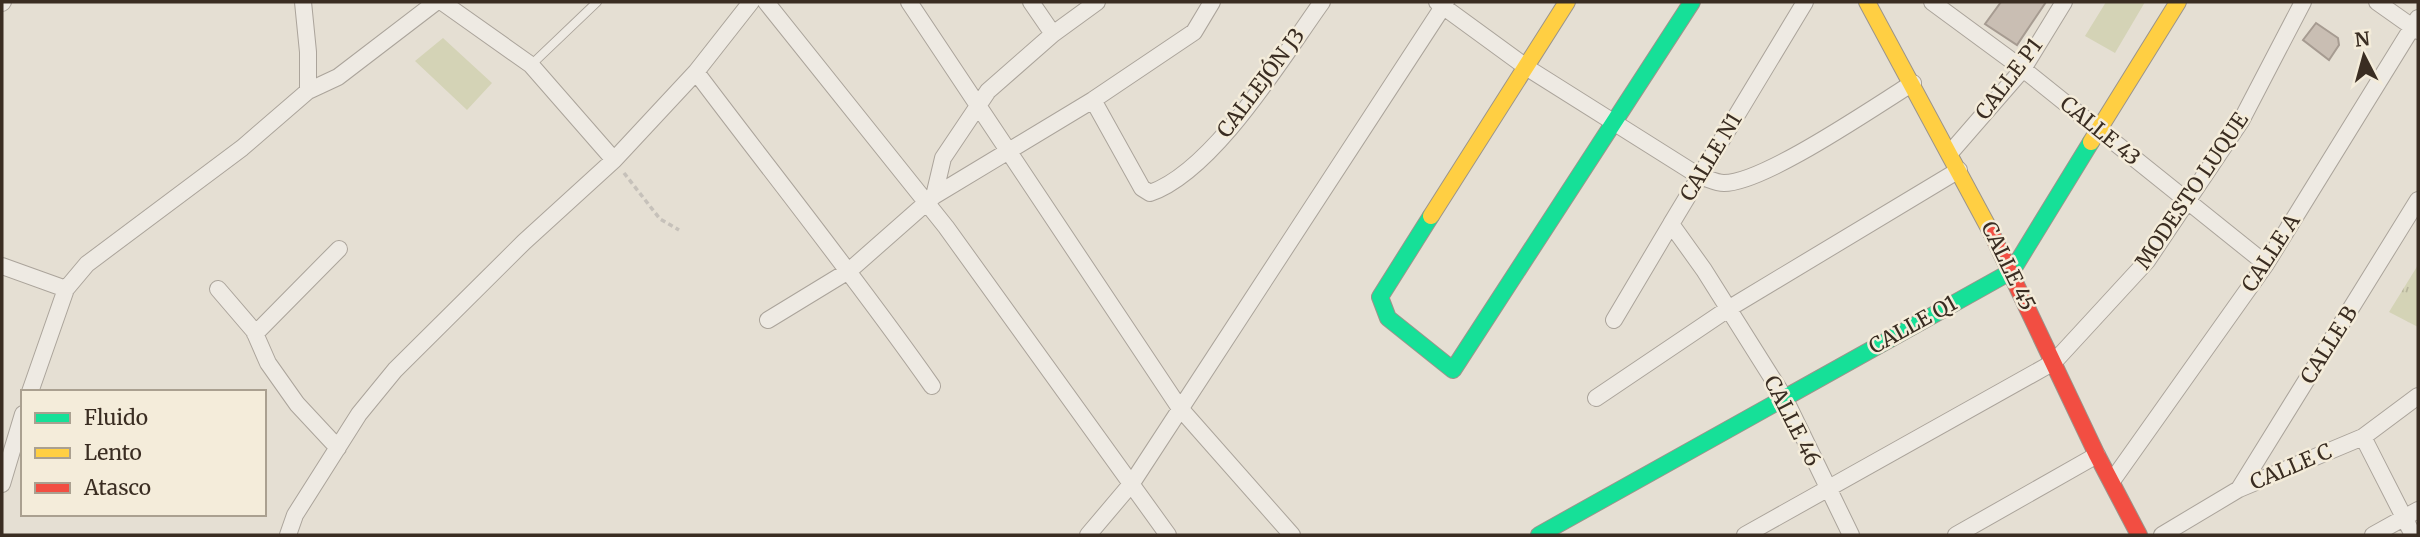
<svg xmlns="http://www.w3.org/2000/svg" width="2420" height="537" font-family="Merriweather,serif">
<style>
.green{fill:#d4d3b6}
.park{fill:url(#park-tufts)}
.building{fill:#c9beb3;stroke:#a69b91;stroke-width:2}
.lines{fill:none;stroke-linecap:round;stroke-linejoin:round}
.lane-casing{stroke:#aba49b;stroke-width:10}
.street-casing{stroke:#aba49b;stroke-width:18}
.fast-casing{stroke:#9b948b;stroke-width:18}
.slow-casing{stroke:#9b948b;stroke-width:18}
.jam-casing{stroke:#9b948b;stroke-width:18}
.path{stroke:#c6c1ba;stroke-width:3.5;stroke-dasharray:5 3.5;stroke-linecap:butt}
.lane{stroke:#eeeae3;stroke-width:8}
.street{stroke:#eeeae3;stroke-width:16}
.fast{stroke:#16e098;stroke-width:16}
.slow{stroke:#ffcf43;stroke-width:16}
.jam{stroke:#f24e42;stroke-width:16}
.labels{text-anchor:middle;stroke-width:5;stroke-linejoin:round;paint-order:stroke}
.street-label{font-size:21px;fill:#3a2d22;stroke:#f4ecda}
</style>
<defs>
<pattern id="park-tufts" width="24" height="20" patternUnits="userSpaceOnUse" patternTransform="scale(1.75)"><rect width="24" height="20" fill="#d4d3b6"/><path d="M3 7l-1-3M5 7V3M7 7l1-3M15 17l-1-3M17 17v-4M19 17l1-3" fill="none" stroke="#b7b59c"/></pattern>
</defs>
<rect width="100%" height="100%" fill="#e5dfd3"/>
<path class="green" d="M2106 2H2145L2115 53 2085 36Z
M443 38 492 83 467 110 415 61Z"/>
<path class="park" d="M2418 265V327L2389 312Z"/>
<path class="building" d="M2001 2H2046L2017 45 1985 24Z
M2316 23 2338 38 2339 45 2329 60 2303 40Z"/>
<g class="lines">
<defs>
<path id="lane" d="M531 65 597 2"/>
<path id="street" d="M442 2 531 65 614 160
M766 2 946 227 1168 535
M909 2 1179 407 1292 535
M1031 2 1053 34
M1437 2 1526 67 1699 176C1707 178 1716 183 1724 183 1764 183 1874 107 1913 83
M1805 2 1671 224 1704 270 1784 397 1851 535
M1932 2 2023 69 2266 264
M2377 2 2418 31
M2 3 3 2
M696 72C775 177 857 279 932 386
M308 91 338 77 436 2
M1093 100 1142 188 1150 193C1214 171 1283 56 1322 2
M1950 153 2023 69 2064 2
M934 196 943 158 988 91 1053 34 1097 2
M2 266 66 289
M218 289 254 331 268 363 297 404 338 448
M768 320 850 270 934 196 1093 100 1194 32 1212 2
M1614 320 1671 224
M255 334 339 249
M30 392 66 289 87 264 242 148 308 91V52L303 2
M1596 398 1728 309 1959 170
M2363 437 2413 535
M2112 481 2266 264 2418 18
M2 484 23 414
M2239 489 2418 200
M288 535 295 515 359 414 395 370 524 242 614 160 696 72 751 2
M1088 535 1132 483 1446 2
M1745 535 2054 362 2147 261 2241 121 2303 2
M1956 535 2097 455
M2162 535 2239 489 2363 437 2418 396
M2373 535 2418 510"/>
<path id="fast" d="M1431 216 1380 297 1388 318 1453 370 1692 2
M1539 535 2012 271 2091 142"/>
<path id="slow" d="M1867 2 1992 234
M2091 142 2178 2
M1431 216 1567 2"/>
<path id="jam" d="M1992 234 2097 455 2139 535"/>
</defs>
<use href="#lane" class="lane-casing"/>
<use href="#street" class="street-casing"/>
<use href="#fast" class="fast-casing"/>
<use href="#slow" class="slow-casing"/>
<use href="#jam" class="jam-casing"/>
<path class="path" d="M624 173 660 219 679 230"/>
<use href="#lane" class="lane"/>
<use href="#street" class="street"/>
<use href="#fast" class="fast"/>
<use href="#slow" class="slow"/>
<use href="#jam" class="jam"/>
</g>
<g class="labels">
<g class="street-label">
<text transform="translate(2009 79) rotate(-53)" y="7">CALLE P1</text>
<text transform="translate(1261 83) rotate(-53)" y="7">CALLEJÓN J3</text>
<text transform="translate(2100 131) rotate(39)" y="7">CALLE 43</text>
<text transform="translate(1711 157) rotate(-59)" y="7">CALLE N1</text>
<text transform="translate(2192 191) rotate(-56)" y="7">MODESTO LUQUE</text>
<text transform="translate(2271 253) rotate(-57)" y="7">CALLE A</text>
<text transform="translate(2008 266) rotate(64)" y="7">CALLE 45</text>
<text transform="translate(1913 325) rotate(-29)" y="7">CALLE Q1</text>
<text transform="translate(2329 345) rotate(-58)" y="7">CALLE B</text>
<text transform="translate(1792 421) rotate(63)" y="7">CALLE 46</text>
<text transform="translate(2291 467) rotate(-23)" y="7">CALLE C</text>
</g>
</g>
<rect width="2420" height="537" fill="none" stroke="#3a2d22" stroke-width="7"/>
<rect x="21" y="390" width="245" height="126" fill="#f4ecda" stroke="#aaa090" stroke-width="2"/>
<rect x="35" y="413" width="35" height="10" fill="#16e098" stroke="#aaa090" stroke-width="2"/>
<text x="84" y="425" font-size="21" fill="#3a2d22">Fluido</text>
<rect x="35" y="448" width="35" height="10" fill="#ffcf43" stroke="#aaa090" stroke-width="2"/>
<text x="84" y="460" font-size="21" fill="#3a2d22">Lento</text>
<rect x="35" y="483" width="35" height="10" fill="#f24e42" stroke="#aaa090" stroke-width="2"/>
<text x="84" y="495" font-size="21" fill="#3a2d22">Atasco</text>
<g transform="translate(2364 56) rotate(354)" stroke="#f4ecda" stroke-width="5" paint-order="stroke">
<path d="M0-5L12 26L0 18L-12 26Z" fill="#3a2d22"/>
<text y="-10" font-size="19" font-weight="bold" text-anchor="middle" fill="#3a2d22">N</text>
</g>
</svg>
